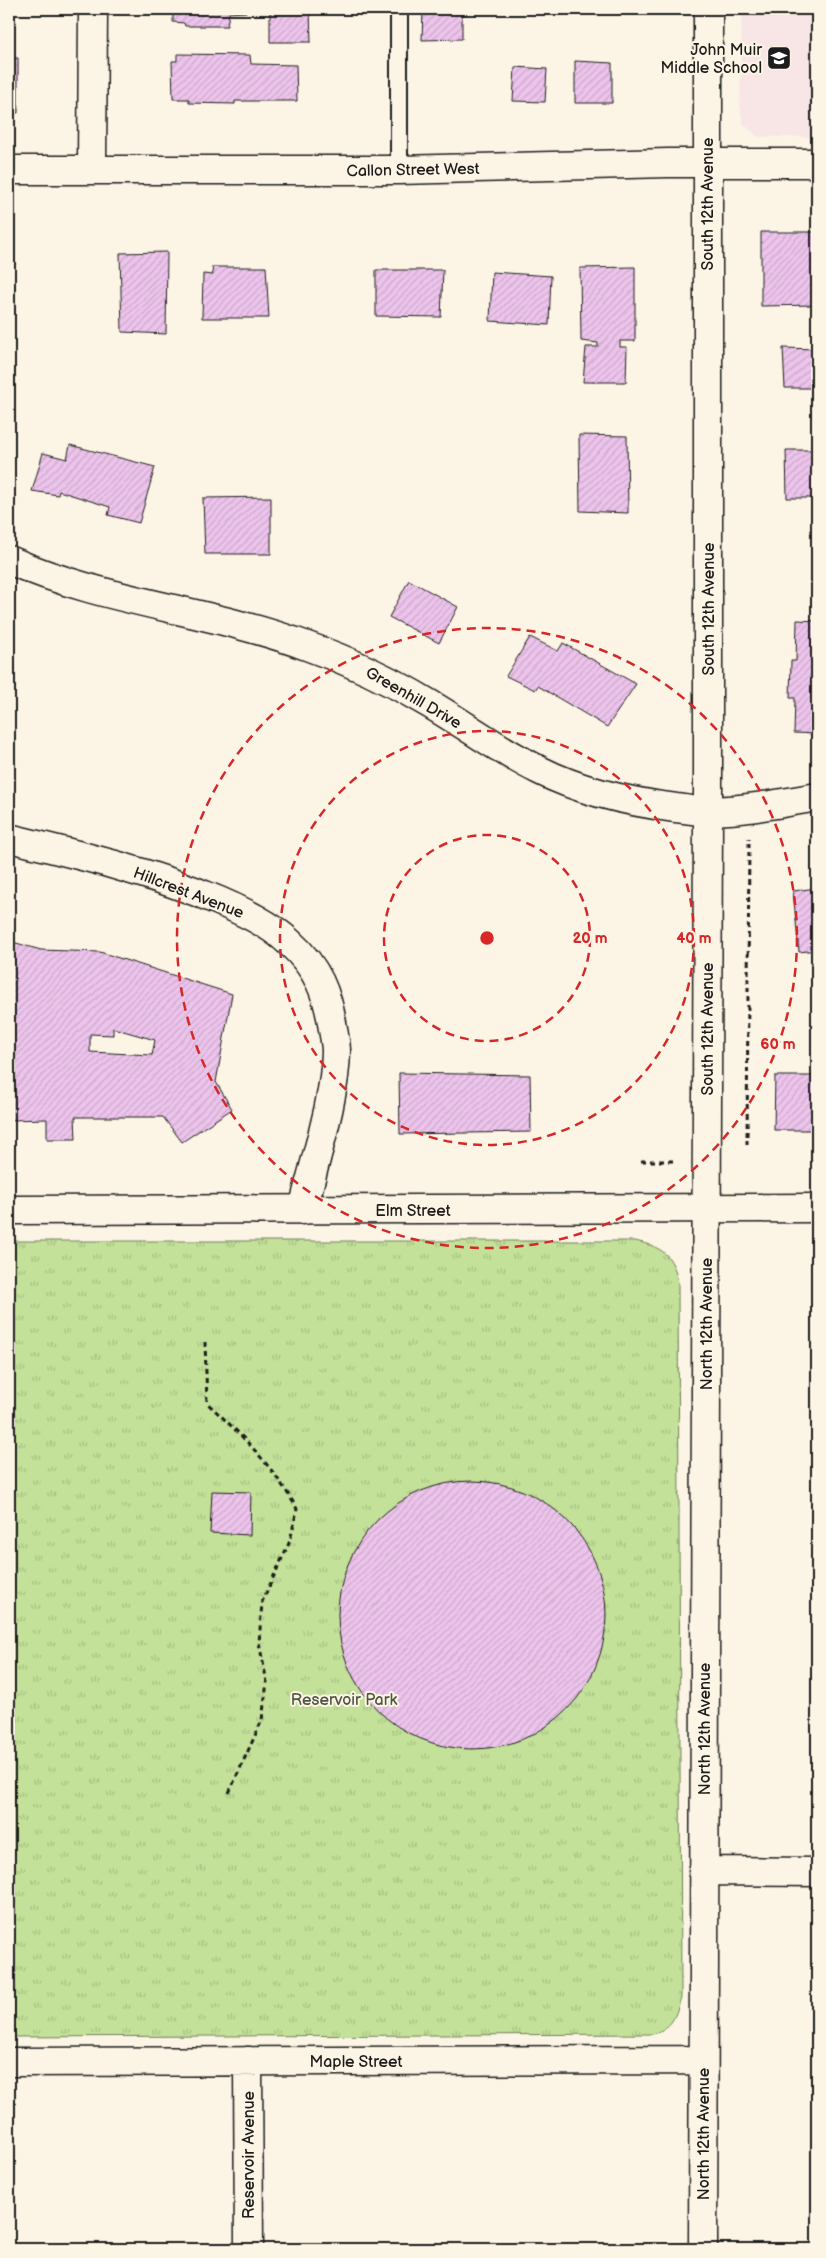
<svg xmlns="http://www.w3.org/2000/svg" width="826" height="2258" font-family="'Balsamiq Sans',sans-serif">
<style>
.built{fill:#f8e6e7}
.park{fill:url(#park-tufts);stroke:#707e5a}
.building{fill:url(#building-hatch);stroke:#1c1c1c;fill-rule:evenodd}
.lines{fill:none;stroke-linecap:round;stroke-linejoin:round}
.lane-casing{stroke:#1c1c1c;stroke-width:20}
.street-casing{stroke:#1c1c1c;stroke-width:31}
.secondary-casing{stroke:#1c1c1c;stroke-width:31}
.path{stroke:#1c1c1c;stroke-width:3;stroke-dasharray:5 4;stroke-linecap:butt}
.lane{stroke:#fcf5e5;stroke-width:16}
.street{stroke:#fcf5e5;stroke-width:28}
.secondary{stroke:#fcf5e5;stroke-width:28}
.ring{fill:none;stroke:#d62828;stroke-width:2.5;stroke-dasharray:9 6}
.labels{text-anchor:middle;stroke-width:4;stroke-linejoin:round;paint-order:stroke}
.poi-label{font-size:16px;fill:#1c1c1c;stroke:#fcf5e5;text-anchor:end}
.street-label{font-size:16px;fill:#1c1c1c;stroke:#fcf5e5}
.park-label{font-size:16px;fill:#4e5742;stroke:#fcf5e5}
.centre{fill:#d62828;stroke:#fcf5e5;stroke-width:2.5}
.ring-label{font-size:15px;text-anchor:middle;font-weight:bold;fill:#d62828;stroke:#fcf5e5;stroke-width:4;stroke-linejoin:round;paint-order:stroke}
</style>
<defs>
<pattern id="park-tufts" width="24" height="20" patternUnits="userSpaceOnUse" patternTransform="scale(1.25)"><rect width="24" height="20" fill="#c3e199"/><path d="M3 7l-1-3M5 7V3M7 7l1-3M15 17l-1-3M17 17v-4M19 17l1-3" fill="none" stroke="#a7c083"/></pattern>
<pattern id="building-hatch" width="6" height="6" patternUnits="userSpaceOnUse" patternTransform="scale(1.25)"><rect width="6" height="6" fill="#edc4ec"/><path d="M-1 1l2-2M0 6l6-6M5 7l2-2" fill="none" stroke="#cba8ca"/></pattern>
</defs>
<rect width="100%" height="100%" fill="#fcf5e5"/>
<filter id="ink" filterUnits="userSpaceOnUse"><feTurbulence type="fractalNoise" baseFrequency=".02" numOctaves="2"/><feDisplacementMap in="SourceGraphic" scale="10" xChannelSelector="R" yChannelSelector="G"/><feConvolveMatrix kernelMatrix="1 2 1 2 8 2 1 2 1" color-interpolation-filters="sRGB"/></filter>
<g filter="url(#ink)">
<path class="built" d="M742 9H817V137H758L743 124 740 107Z"/>
<path class="park" d="M9 1241H635C662 1247 673 1254 678 1283L681 1997C675 2017 674 2026 653 2034L9 2037Z"/>
<path class="building" d="M173 9H246V12L229 13 227 26H185L184 23 173 22Z
M270 9H310L311 42H270Z
M423 9H462V39L422 40Z
M177 54 250 55 251 64 296 65 297 101H235V104L189 103V99H173L172 61H177Z
M9 58H18V113H9Z
M575 61 612 63V103H575Z
M515 67 547 69 545 102 513 101Z
M761 232H817V305L761 306Z
M167 252 166 334 122 332 120 253Z
M212 267H266L269 318H202L203 274 213 275Z
M635 267V341H620V347H627L626 382H583L586 347H598V343L581 341 580 268Z
M376 270H443L441 317 376 316Z
M492 272 551 276 549 325 490 321Z
M783 348 817 349V388H785Z
M579 435 627 436 628 513 580 511Z
M70 445 155 467 139 523 108 515 110 507 59 491 58 495 32 491 43 453 67 459Z
M786 450H817V498H787Z
M271 497V554H205L203 498Z
M409 580 458 607 439 643 389 617Z
M797 620 817 621V734L794 733 795 698H790L791 661H796Z
M530 637 558 651 563 643 636 684 607 727 538 686 535 690 506 676Z
M817 888V950L799 952 793 891Z
M9 941 41 950 100 952 232 994 216 1082 232 1109 182 1142 163 1117H75L76 1139H47V1119L9 1120ZM113 1028 155 1040 152 1055 90 1052V1034L113 1035Z
M399 1073 530 1075 531 1132 400 1134Z
M775 1076H817V1130H774Z
M338 1615a134 134 0 1 1 268 0a134 134 0 1 1-268 0Z
M212 1491 251 1492 250 1535 210 1533Z"/>
<g class="lines">
<defs>
<path id="lane" d="M399 170V9"/>
<path id="street" d="M9 170H399L668 163H817
M92 170 93 9
M9 560C104 602 210 610 307 646 350 661 390 680 428 703 466 725 500 751 539 770 582 792 629 802 676 808 687 809 699 812 710 811 746 810 782 803 817 797
M9 838C80 855 151 872 219 901 244 912 270 924 290 943 317 967 328 994 333 1029 334 1036 336 1044 336 1051 335 1102 314 1161 303 1210
M703 1871 817 1872
M248 2061 249 2249
M9 2062 703 2060
M703 2249 708 811V9"/>
<path id="secondary" d="M9 1210 817 1208"/>
</defs>
<use href="#lane" class="lane-casing"/>
<use href="#street" class="street-casing"/>
<use href="#secondary" class="secondary-casing"/>
<path class="path" d="M747 1145 749 838
M641 1161H676
M205 1342 207 1403C242 1435 273 1466 297 1509L290 1541 262 1602 259 1643 267 1682 262 1720 229 1793"/>
<use href="#lane" class="lane"/>
<use href="#street" class="street"/>
<use href="#secondary" class="secondary"/>
</g>
</g>
<g class="ring">
<circle cx="487" cy="938" r="103"/>
<circle cx="487" cy="938" r="207"/>
<circle cx="487" cy="938" r="310"/>
</g>
<defs>
<symbol id="school-square" viewBox="-11 -11 22 22"><rect x="-9" y="-9" width="18" height="18" rx="4" fill="#1c1c1c" stroke="#fcf5e5"/><path d="M0-5L7-2L0 1L-7-2ZM-4 1L0 2.5L4 1V4Q0 6-4 4Z" fill="#fff"/></symbol>
</defs>
<g fill-rule="evenodd">
<use href="#school-square" x="765" y="44" width="28" height="28"/>
</g>
<g class="labels">
<g class="poi-label">
<text x="762" y="55">John Muir<tspan x="762" dy="18">Middle School</tspan></text>
</g>
<g class="street-label">
<text transform="translate(413 169) rotate(-1)" y="6">Callon Street West</text>
<text transform="translate(707 204) rotate(-90)" y="6">South 12th Avenue</text>
<text transform="translate(708 609) rotate(-90)" y="6">South 12th Avenue</text>
<text transform="translate(414 697) rotate(30)" y="6">Greenhill Drive</text>
<text transform="translate(189 892) rotate(21)" y="6">Hillcrest Avenue</text>
<text transform="translate(707 1029) rotate(-90)" y="6">South 12th Avenue</text>
<text x="413" y="1216">Elm Street</text>
<text transform="translate(706 1324) rotate(-90)" y="6">North 12th Avenue</text>
<text transform="translate(704 1729) rotate(-90)" y="6">North 12th Avenue</text>
<text x="356" y="2067">Maple Street</text>
<text transform="translate(703 2134) rotate(-90)" y="6">North 12th Avenue</text>
<text transform="translate(248 2155) rotate(-90)" y="6">Reservoir Avenue</text>
</g>
<g class="park-label">
<text x="344" y="1705">Reservoir Park</text>
</g>
</g>
<circle cx="487" cy="938" r="8" class="centre"/>
<g class="ring-label">
<text x="590" y="943">20 m</text>
<text x="694" y="943">40 m</text>
<text x="778" y="1049">60 m</text>
</g>
<rect width="826" height="2258" fill="none" stroke="#fcf5e5" stroke-width="30"/>
<rect x="15" y="15" width="796" height="2228" fill="none" stroke="#1c1c1c" stroke-width="2" filter="url(#ink)"/>
</svg>
